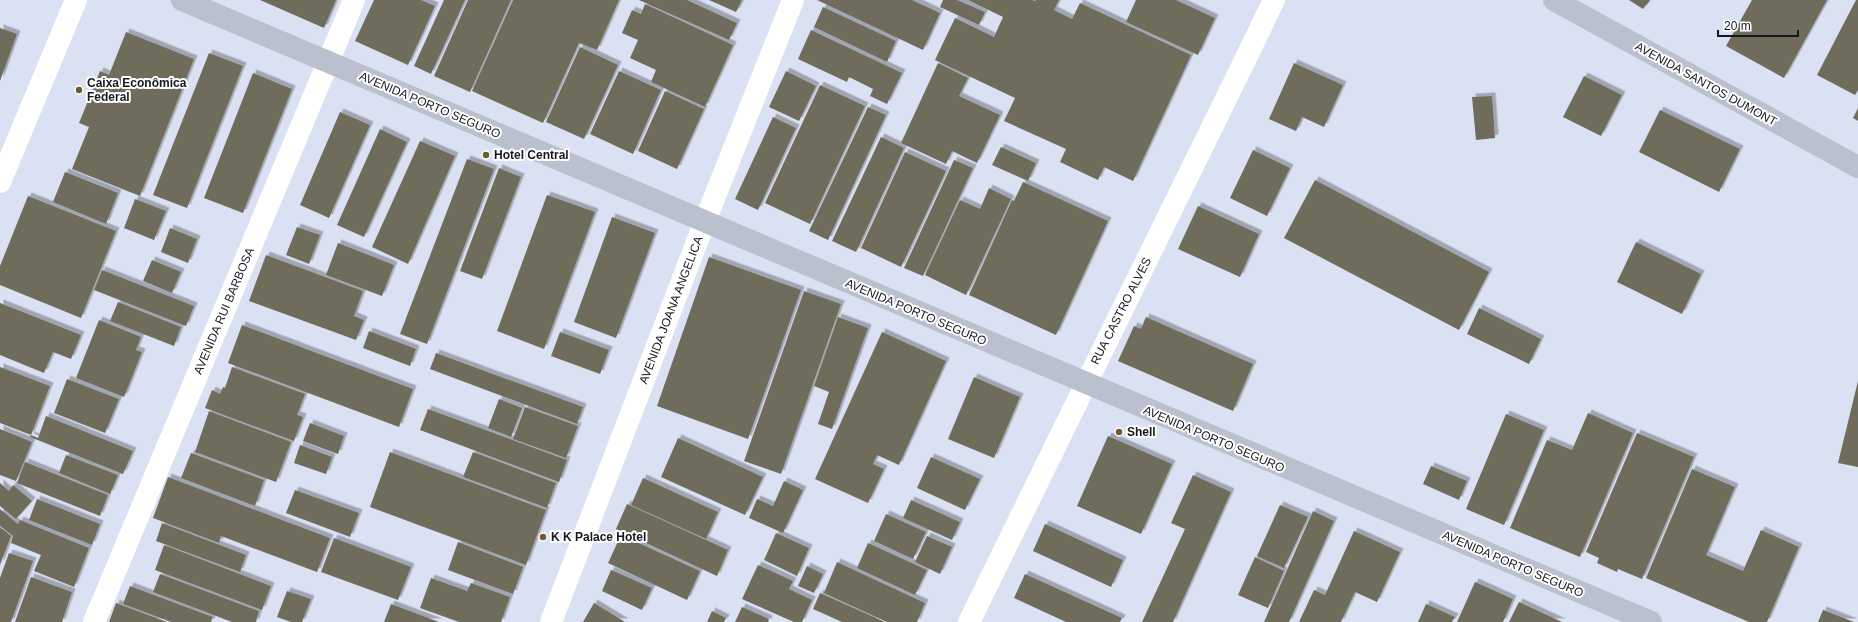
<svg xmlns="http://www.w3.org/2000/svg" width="1858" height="622" font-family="Helvetica,sans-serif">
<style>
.building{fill:#706c5b;filter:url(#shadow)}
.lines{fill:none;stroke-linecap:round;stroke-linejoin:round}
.street{stroke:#fff;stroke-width:22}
.secondary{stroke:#bac0cd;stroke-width:22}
.poi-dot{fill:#6b5c2a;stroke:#fff;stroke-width:1.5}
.labels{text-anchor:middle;stroke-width:4;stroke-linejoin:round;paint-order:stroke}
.poi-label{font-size:12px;font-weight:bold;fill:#15181e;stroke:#fff;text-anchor:start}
.street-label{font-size:12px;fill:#15181e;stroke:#fff}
</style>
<defs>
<filter id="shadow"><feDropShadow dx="3.5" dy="-3.5" stdDeviation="0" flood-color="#0004"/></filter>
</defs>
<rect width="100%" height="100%" fill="#d9e1f3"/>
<path class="building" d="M260 0H336L324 28Z
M374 0H421L435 6 408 65 355 41Z
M444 0H465L431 74 414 66Z
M468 0H511L470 92 434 76Z
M513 0H619L597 50 579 43 543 123 472 91Z
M639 0H687L737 23 729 40Z
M709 0H742L736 12Z
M817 0H912L940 13 923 50Z
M943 0H957L985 12 979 25 940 7Z
M968 0H1032L1035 1 1036 0H1059L1054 10 1072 19 1080 3 1191 55 1133 181 1104 167 1098 180 1060 162 1066 149 1004 121 1015 98 935 60 955 18 994 37 1003 17Z
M1136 0H1176L1215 18 1198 55 1126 22Z
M1629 0H1650L1643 9Z
M1752 0H1827L1784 78 1726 46Z
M1856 0H1858V90L1855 95 1817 75Z
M645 4 733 45 705 107 651 82 656 70 630 58 638 40 622 33 632 10 641 14Z
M823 7 896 41 887 62 814 27Z
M0 28 17 34 0 81Z
M811 30 902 73 887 104 870 96 873 89 849 77 847 82 798 59Z
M126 32 194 59 140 196 72 169 89 127 79 123 100 71 109 75Z
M580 47 618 65 584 139 546 122Z
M209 53 243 66 187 208 153 195Z
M938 63 968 78 959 96 1000 115 977 163 952 151 946 164 901 143Z
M1294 63 1343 85 1324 127 1302 117 1296 131 1269 119Z
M619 71 661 90 633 154 590 134Z
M786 71 816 86 799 121 769 107Z
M253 73 292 89 243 213 204 198Z
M1584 76 1622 95 1601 136 1563 117Z
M820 85 865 106 810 224 765 203Z
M665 91 704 109 677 169 638 151Z
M1492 96 1495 138 1476 140 1472 97Z
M868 107 886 115 828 240 809 231Z
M1858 108V121L1853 118Z
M1660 110 1740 149 1719 192 1639 152Z
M340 112 370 125 329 218 300 205Z
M773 117 796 128 758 210 735 199Z
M380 129 407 142 364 237 337 225Z
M881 137 904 148 856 252 832 241Z
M420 141 455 156 408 264 372 247Z
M1001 147 1036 163 1028 181 992 165Z
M1253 150 1290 168 1267 216 1230 198Z
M905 152 946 171 901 267 861 248Z
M467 159 494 169 427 344 400 334Z
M954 160 973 168 923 276 904 268Z
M499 168 521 177 482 279 460 271Z
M65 172 118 193 106 224 53 202Z
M1315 180 1489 272 1459 330 1284 238Z
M1023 182 1108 221 1056 335 969 295 1012 200 1014 201Z
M989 188 1011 199 966 295 925 275 960 200 980 209Z
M547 195 595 212 544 349 497 331Z
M28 196 116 231 81 318 0 285V266Z
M135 199 166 211 154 240 124 228Z
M1198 206 1259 234 1240 277 1178 249Z
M612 217 655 233 616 338 574 322Z
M297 227 320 235 309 264 286 255Z
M170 228 197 239 188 263 161 252Z
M1636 242 1701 274 1682 314 1617 282Z
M338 243 394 265 382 296 326 275Z
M266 255 363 291 354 316 364 320 356 340 249 301Z
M709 257 801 290 748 439 657 406Z
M152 260 181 272 172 293 143 281Z
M102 270 194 306 186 326 94 290Z
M804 291 841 304 781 474 744 461Z
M118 302 181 327 174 346 110 321Z
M0 303 81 335 71 359 53 352 44 373 0 355Z
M1479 308 1541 339 1529 364 1467 334Z
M838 317 868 328 832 429 818 424 829 392 814 386Z
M1146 317 1253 364 1233 411 1118 361 1134 326 1141 329Z
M99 320 141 337 136 350 142 352 124 397 76 378Z
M242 325 413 389 399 427 228 363Z
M369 331 416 349 410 366 363 348Z
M560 332 609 350 600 374 551 356Z
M882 332 946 361 899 465 877 455 873 464 884 469 868 503 815 479Z
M436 353 583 407 577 424 430 369Z
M0 367 50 386 31 435 38 438 46 416 133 451 123 474 30 437 31 435 0 423Z
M232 367 305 394 297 415 303 417 294 441 205 408 212 390 220 394 223 387 225 388Z
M974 377 1020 397 994 458 948 439Z
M67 379 119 399 105 433 54 413Z
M1858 381V467L1838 463Z
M499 399 522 408 511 437 488 428Z
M525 407 578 426 566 458 513 439Z
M428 409 567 460 559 482 420 430Z
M209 411 291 442 276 482 195 452Z
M1588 413 1633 433 1580 557 1510 528 1547 440 1572 450Z
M1506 414 1544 430 1504 525 1466 509Z
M310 423 344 436 338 454 303 441Z
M0 429 32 442 16 481 0 475Z
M1637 433 1694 457 1642 579 1618 569 1617 572 1597 563 1599 558 1586 552Z
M1108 436 1172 464 1141 534 1077 506Z
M678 438 763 477 745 515 661 477Z
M300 445 332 457 326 474 294 463Z
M390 452 546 510 526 565 370 507Z
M473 452 556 483 547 508 463 477Z
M191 453 264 480 255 506 181 478Z
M66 455 118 475 110 494 59 473Z
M931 457 980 479 965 510 917 488Z
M25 462 108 495 100 516 17 483Z
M1431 466 1467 481 1459 500 1423 484Z
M1692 469 1735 487 1706 555 1743 571 1761 530 1799 547 1767 622H1749L1646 578Z
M1193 475 1231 492 1173 622H1142L1185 529 1171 523Z
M168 477 330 538 317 572 221 536 219 543 153 518Z
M643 478 718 512 706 539 631 505Z
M784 481 803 490 783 533 749 518 757 499 773 506Z
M0 483 9 491 13 485 32 501 16 519 0 506Z
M295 490 359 513 350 537 286 513Z
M37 499 100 524 92 545 29 520Z
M911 500 960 522 952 540 903 518Z
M627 504 728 550 717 576 616 529Z
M1280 505 1308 517 1284 568 1257 556Z
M0 509 18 524 20 520 89 548 74 587 34 571 41 555 11 543 13 536 0 526Z
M1313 511 1334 521 1289 622H1264Z
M886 514 926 532 913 559 874 541Z
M162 523 246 555 240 572 156 541Z
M1045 524 1123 560 1111 587 1033 551Z
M0 527 11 536 0 565Z
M1354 531 1400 552 1377 602 1355 592 1341 622H1299L1314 590 1325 595Z
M776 533 809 548 797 576 764 560Z
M621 535 700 571 687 600 608 563Z
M927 536 952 547 940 574 915 562Z
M334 538 411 567 398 600 321 572Z
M458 542 523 567 513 594 448 570Z
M868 543 927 570 915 595 857 568Z
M164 545 271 586 262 610 155 570Z
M9 553 33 561 11 622H0V578Z
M1255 557 1284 571 1268 608 1238 595Z
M837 562 925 603 917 622H887L824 593Z
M758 565 793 581 789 589 812 600 802 622H794L742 599Z
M807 566 823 574 814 593 798 586Z
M611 570 652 588 642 610 602 591Z
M160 574 259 611 256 622H232L153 592Z
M1025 574 1122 618 1120 622H1066L1014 598Z
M31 577 72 592 62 622H15Z
M431 578 467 591 471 583 510 597 501 622H459L420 608Z
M1475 582 1513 599 1503 622H1457Z
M130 586 213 617 211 622H171L123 604Z
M287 591 311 599 302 622H291L277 617Z
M820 593 885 622H842L813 609Z
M1519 602 1562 622H1509Z
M116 603 167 622H109Z
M594 603 625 622H583Z
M391 604 439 622H384Z
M1426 604 1455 617 1452 622H1418Z
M742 607 769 619 768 622H735Z
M1823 610 1854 622H1818Z
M712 611 726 618 724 622H707Z"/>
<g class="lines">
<path class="street" d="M0 182 76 0
M94 622 354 0
M551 622 705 221 793 0
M969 622C1070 414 1174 208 1274 0"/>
<path class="secondary" d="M182 0C671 208 1160 416 1651 622
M1554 0 1858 167"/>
</g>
<g class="poi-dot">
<circle cx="79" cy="90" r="4"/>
<circle cx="486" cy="155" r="4"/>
<circle cx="1119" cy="432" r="4"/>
<circle cx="543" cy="537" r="4"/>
</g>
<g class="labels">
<g class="poi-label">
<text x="87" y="87">Caixa Econômica<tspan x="87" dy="14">Federal</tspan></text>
<text x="494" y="159">Hotel Central</text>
<text x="1127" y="436">Shell</text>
<text x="551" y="541">K K Palace Hotel</text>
</g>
<g class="street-label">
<text transform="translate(1706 84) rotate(29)" y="4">AVENIDA SANTOS DUMONT</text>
<text transform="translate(430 105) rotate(23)" y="4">AVENIDA PORTO SEGURO</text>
<text transform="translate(671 310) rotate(-69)" y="4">AVENIDA JOANA ANGELICA</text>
<text transform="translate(224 311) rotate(-67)" y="4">AVENIDA RUI BARBOSA</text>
<text transform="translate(1121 311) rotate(-63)" y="4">RUA CASTRO ALVES</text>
<text transform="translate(916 312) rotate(23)" y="4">AVENIDA PORTO SEGURO</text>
<text transform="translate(1214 439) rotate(23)" y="4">AVENIDA PORTO SEGURO</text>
<text transform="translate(1513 564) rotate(23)" y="4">AVENIDA PORTO SEGURO</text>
</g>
</g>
<path d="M1718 30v6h80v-6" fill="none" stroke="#15181e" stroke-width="2"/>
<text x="1724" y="30" font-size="12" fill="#15181e" stroke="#ffffff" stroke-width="3" paint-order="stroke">20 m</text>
</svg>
